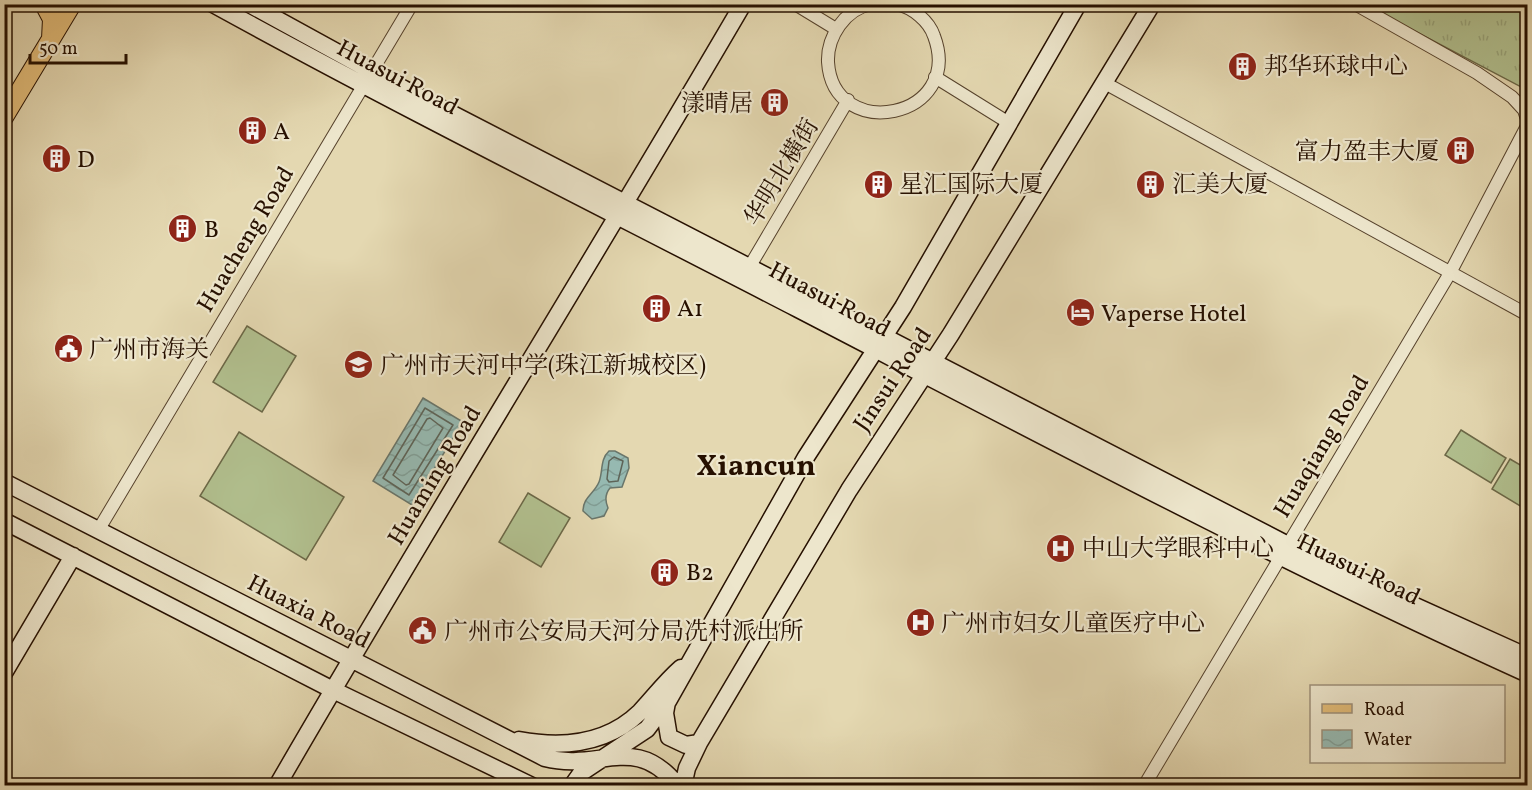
<svg xmlns="http://www.w3.org/2000/svg" width="1532" height="790" font-family="Vollkorn,'Noto Serif SC',serif">
<style>
.grass{fill:url(#grass-tufts);stroke:#6c6847;stroke-width:1.5}
.garden{fill:#b1bf8e;stroke:#6c6847;stroke-width:1.5}
.water{fill:url(#water-waves);stroke:#69756a;stroke-width:1.5}
.lines{fill:none;stroke-linecap:round;stroke-linejoin:round}
.shore{stroke:#5e6458;stroke-width:1.5}
.street-casing{stroke:#56422c;stroke-width:14}
.secondary-casing{stroke:#261000;stroke-width:19}
.primary-casing{stroke:#261000;stroke-width:20}
.street{stroke:#ede6cc;stroke-width:12}
.secondary{stroke:#ede6cc;stroke-width:16}
.primary{stroke:#e2bc78;stroke-width:18}
.labels{text-anchor:middle;stroke-width:4.5;stroke-linejoin:round;paint-order:stroke}
.poi-label{font-size:24px;fill:#261000;stroke:#ede6cc;text-anchor:start}
.street-label{font-size:24px;fill:#261000;stroke:#ede6cc}
.district-label{font-size:30px;font-weight:bold;fill:#261000;stroke:#ede6cc}
</style>
<defs>
<pattern id="grass-tufts" width="24" height="20" patternUnits="userSpaceOnUse" patternTransform="scale(1.5)"><rect width="24" height="20" fill="#b1bf8e"/><path d="M3 7l-1-3M5 7V3M7 7l1-3M15 17l-1-3M17 17v-4M19 17l1-3" fill="none" stroke="#98a379"/></pattern>
<pattern id="water-waves" width="16" height="10" patternUnits="userSpaceOnUse" patternTransform="scale(1.5)"><rect width="16" height="10" fill="#96b9b1"/><path d="M0 5q4-4 8 0t8 0" fill="none" stroke="#819e96"/></pattern>
</defs>
<rect width="100%" height="100%" fill="#e4d8b1"/>
<filter id="stains"><feTurbulence type="fractalNoise" baseFrequency=".00333" numOctaves="4"/><feColorMatrix values="0 0 0 0 .2 0 0 0 0 .09 0 0 0 0 .02 0 0 0 .5 -.17"/></filter>
<radialGradient id="worn" r=".72"><stop offset=".6" stop-color="#630" stop-opacity="0"/><stop offset="1" stop-color="#630" stop-opacity=".3"/></radialGradient>
<path class="grass" d="M1365 5H1527V90Z"/>
<path class="garden" d="M247 326 296 356 262 412 213 382Z
M1461 430 1506 458 1491 483 1445 455Z
M239 432 344 497 306 560 200 496Z
M1510 459 1527 469V510L1492 489Z
M528 493 570 518 541 567 499 542Z"/>
<path class="water" d="M423 398 463 422 412 505 373 481Z
M609 451H615L628 458 629 468 622 487 610 488C605 494 605 501 608 508L604 516 592 519 583 511C583 497 594 494 599 482 603 472 600 459 609 451Z"/>
<g class="lines">
<path class="shore" d="M425 408 453 425 409 495 383 478Z
M430 418 443 428 409 484 406 485 393 475 427 419Z
M614 457 623 461 618 481 609 482 607 479 609 461Z"/>
<defs>
<path id="street" d="M795 4 836 29
M871 4C845 9 827 37 828 62 833 144 965 119 934 36 929 21 913 8 897 4
M1355 4 1477 73 1512 97 1524 110 1528 122
M935 77 1009 123
M1103 82 1528 315
M750 266 848 100
M99 529 412 4
M1144 786 1450 273 1528 124"/>
<path id="secondary" d="M213 4C406 110 603 208 798 309 1039 434 1280 562 1528 674
M249 4 404 89 1286 544 1373 587 1528 657
M4 482 545 758C600 772 635 732 678 786
M4 521 333 690 532 786
M4 673 73 556
M667 702 665 713 669 737 686 745 699 743
M519 740C562 748 607 744 640 712 654 697 666 681 681 668
M277 786C429 523 590 266 743 4
M572 786 582 772 647 729 668 701 806 457 903 307 1078 4
M683 786 687 768 699 743 849 490 951 334 1152 4"/>
<path id="primary" d="M44 4 52 19 51 39
M4 117 72 4"/>
</defs>
<use href="#street" class="street-casing"/>
<use href="#secondary" class="secondary-casing"/>
<use href="#primary" class="primary-casing"/>
<use href="#street" class="street"/>
<use href="#secondary" class="secondary"/>
<use href="#primary" class="primary"/>
</g>
<defs>
<symbol id="building-disc" viewBox="-11 -11 22 22"><circle r="9.5" fill="#8f2418" stroke="#ede6cc"/><path d="M-4-6H4V6H1V3H-1V6H-4ZM-2.5-4.3h1.7v1.8h-1.7ZM.8-4.3h1.7v1.8H.8ZM-2.5-1h1.7V.8h-1.7ZM.8-1h1.7V.8H.8Z" fill="#fff"/></symbol>
<symbol id="hotel-disc" viewBox="-11 -11 22 22"><circle r="9.5" fill="#8f2418" stroke="#ede6cc"/><path d="M-6-4.5h1.5V1H6V5H4.5V3h-9V5H-6ZM-4 0a1.8 1.8 0 1 1 3.6 0ZM.5 0V-2.5h3Q6-2.5 6 0Z" fill="#fff"/></symbol>
<symbol id="civic-disc" viewBox="-11 -11 22 22"><circle r="9.5" fill="#8f2418" stroke="#ede6cc"/><path d="M-.6-6.5H3V-4.5H.6V-3L4-1V1h2V6H-6V1h2V-1L-.6-3ZM-1.2 2.5V6h2.4V2.5Z" fill="#fff"/></symbol>
<symbol id="school-disc" viewBox="-11 -11 22 22"><circle r="9.5" fill="#8f2418" stroke="#ede6cc"/><path d="M0-5L7-2L0 1L-7-2ZM-4 1L0 2.5L4 1V4Q0 6-4 4Z" fill="#fff"/></symbol>
<symbol id="hospital-disc" viewBox="-11 -11 22 22"><circle r="9.5" fill="#8f2418" stroke="#ede6cc"/><path d="M-5-5h3v3.5h4V-5h3V5h-3V1.5h-4V5h-3Z" fill="#fff"/></symbol>
</defs>
<g fill-rule="evenodd">
<use href="#building-disc" x="1226" y="50" width="33" height="33"/>
<use href="#building-disc" x="758" y="86" width="33" height="33"/>
<use href="#building-disc" x="236" y="114" width="33" height="33"/>
<use href="#building-disc" x="1444" y="134" width="33" height="33"/>
<use href="#building-disc" x="40" y="142" width="33" height="33"/>
<use href="#building-disc" x="862" y="168" width="33" height="33"/>
<use href="#building-disc" x="1134" y="168" width="33" height="33"/>
<use href="#building-disc" x="166" y="212" width="33" height="33"/>
<use href="#building-disc" x="640" y="292" width="33" height="33"/>
<use href="#hotel-disc" x="1064" y="296" width="33" height="33"/>
<use href="#civic-disc" x="52" y="332" width="33" height="33"/>
<use href="#school-disc" x="342" y="348" width="33" height="33"/>
<use href="#hospital-disc" x="1044" y="532" width="33" height="33"/>
<use href="#building-disc" x="648" y="556" width="33" height="33"/>
<use href="#hospital-disc" x="904" y="606" width="33" height="33"/>
<use href="#civic-disc" x="406" y="614" width="33" height="33"/>
</g>
<g class="labels">
<g class="poi-label">
<text x="1264" y="74">邦华环球中心</text>
<text x="753" y="111" text-anchor="end">漾晴居</text>
<text x="273" y="139">A</text>
<text x="1439" y="159" text-anchor="end">富力盈丰大厦</text>
<text x="77" y="167">D</text>
<text x="899" y="192">星汇国际大厦</text>
<text x="1172" y="192">汇美大厦</text>
<text x="204" y="237">B</text>
<text x="677" y="316">A1</text>
<text x="1101" y="321">Vaperse Hotel</text>
<text x="89" y="357">广州市海关</text>
<text x="380" y="373">广州市天河中学(珠江新城校区)</text>
<text x="1082" y="556">中山大学眼科中心</text>
<text x="686" y="580">B2</text>
<text x="941" y="631">广州市妇女儿童医疗中心</text>
<text x="444" y="639">广州市公安局天河分局冼村派出所</text>
</g>
<g class="street-label">
<text transform="translate(398 77) rotate(28)" y="8">Huasui Road</text>
<text transform="translate(781 172) rotate(-59)" y="8">华明北橫街</text>
<text transform="translate(245 239) rotate(-59)" y="8">Huacheng Road</text>
<text transform="translate(830 299) rotate(28)" y="8">Huasui Road</text>
<text transform="translate(892 379) rotate(-56)" y="8">Jinsui Road</text>
<text transform="translate(1321 446) rotate(-59)" y="8">Huaqiang Road</text>
<text transform="translate(434 475) rotate(-59)" y="8">Huaming Road</text>
<text transform="translate(1359 569) rotate(26)" y="8">Huasui Road</text>
<text transform="translate(309 611) rotate(27)" y="8">Huaxia Road</text>
</g>
<g class="district-label">
<text x="756" y="475">Xiancun</text>
</g>
</g>
<rect width="1532" height="790" fill="none" stroke="#e4d8b1" stroke-width="24"/>
<rect x="6" y="6" width="1520" height="778" fill="none" stroke="#261000" stroke-width="3"/>
<rect x="12" y="12" width="1508" height="766" fill="none" stroke="#261000" stroke-width="1.5"/>
<rect x="1310" y="685" width="195" height="78" fill="#ede6cc" stroke="#9d907a" stroke-width="1.5"/>
<rect x="1322" y="704" width="30" height="9" fill="#e2bc78" stroke="#9d907a" stroke-width="1.5"/>
<text x="1364" y="715" font-size="18" fill="#261000">Road</text>
<rect x="1322" y="730" width="30" height="18" fill="url(#water-waves)" stroke="#9d907a" stroke-width="1.5"/>
<text x="1364" y="745" font-size="18" fill="#261000">Water</text>
<path d="M30 54v9h96v-9" fill="none" stroke="#261000" stroke-width="3"/>
<text x="39" y="54" font-size="18" fill="#261000" stroke="#ede6cc" stroke-width="4.5" paint-order="stroke">50 m</text>
<rect width="100%" height="100%" filter="url(#stains)"/>
<rect width="100%" height="100%" fill="url(#worn)"/>
</svg>
